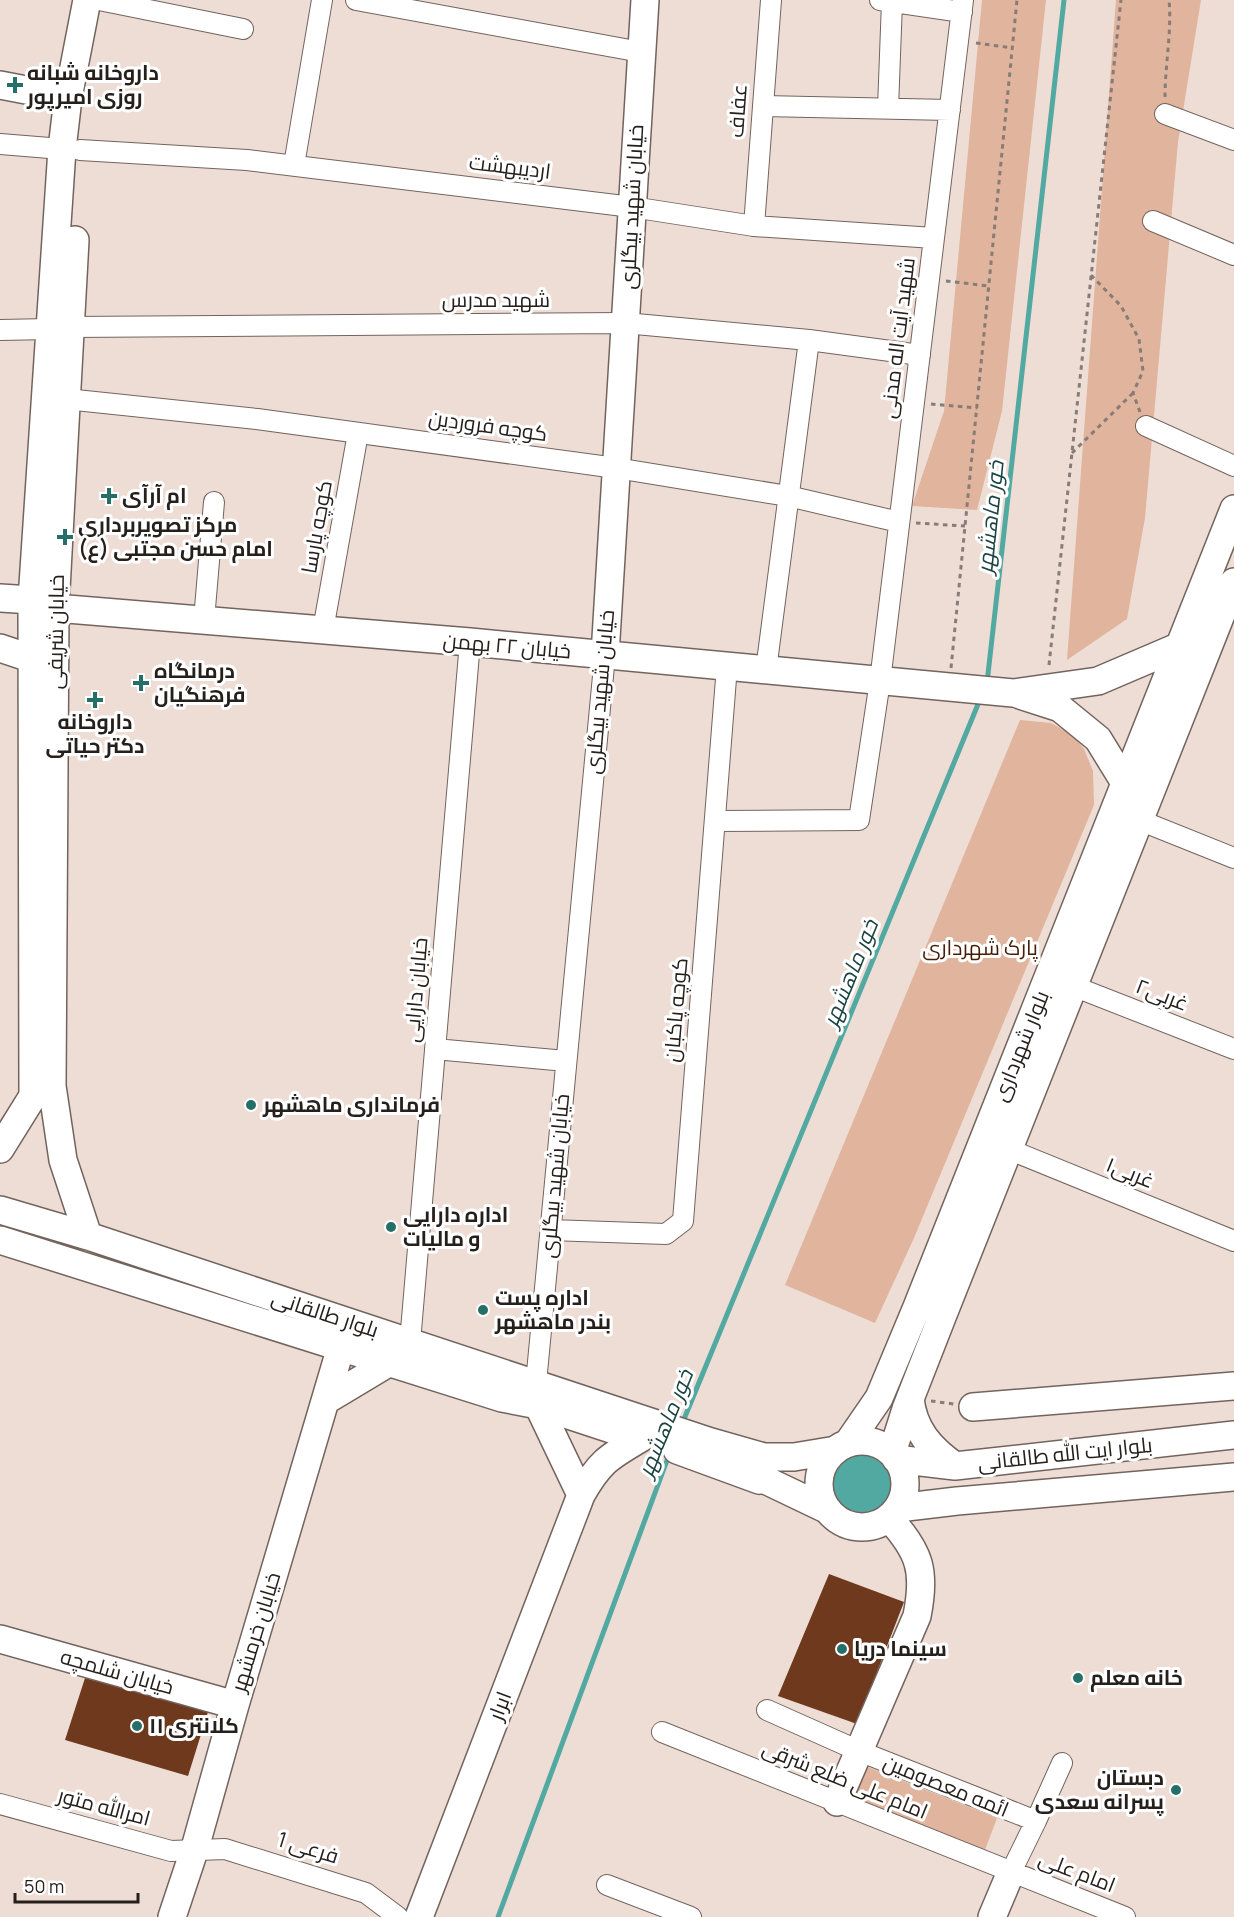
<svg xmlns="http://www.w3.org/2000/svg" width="1234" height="1917" font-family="Manrope,Cairo,sans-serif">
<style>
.green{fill:#e1b49d}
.water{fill:#51a9a1}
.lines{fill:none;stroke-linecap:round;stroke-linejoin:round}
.stream{stroke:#51a9a1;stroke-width:5}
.building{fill:#6e391c}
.street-casing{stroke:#72645d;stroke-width:22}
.secondary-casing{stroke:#72645d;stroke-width:30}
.path{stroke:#877c77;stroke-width:3;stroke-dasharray:4.5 4.5;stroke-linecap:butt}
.street{stroke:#fff;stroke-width:20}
.secondary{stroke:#fff;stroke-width:27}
.poi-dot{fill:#256f69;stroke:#fff;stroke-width:2}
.labels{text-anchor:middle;stroke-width:6;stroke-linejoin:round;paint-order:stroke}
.poi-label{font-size:21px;font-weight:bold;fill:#26201d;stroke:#fff;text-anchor:start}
.street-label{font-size:21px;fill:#26201d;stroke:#fff}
.park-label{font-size:21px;fill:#461e07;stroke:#fff}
.water-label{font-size:22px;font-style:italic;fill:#1b4441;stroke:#fff}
</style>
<rect width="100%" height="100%" fill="#eeddd5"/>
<path class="green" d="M982 0H1046L1002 411 977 510 912 506 944 411Z
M1116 0H1201L1178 142 1145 518 1127 619 1067 660Z
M1020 720 1051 723 1073 735 1084 749 1093 771 1094 805 914 1238 875 1323 785 1285Z
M865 1766 997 1818 985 1850 853 1798Z"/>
<path class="water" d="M831 1485a31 31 0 1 1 62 0a31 31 0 1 1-62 0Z"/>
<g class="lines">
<path class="stream" d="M987 683 1064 0
M682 1424 981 697
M498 1917 669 1455"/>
</g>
<path class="building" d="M829 1574 904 1602 857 1724 778 1696Z
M85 1678 208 1712 188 1776 65 1740Z"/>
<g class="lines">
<defs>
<path id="street" d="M99 0 243 29
M356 0 641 52
M880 0 962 12
M763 106 950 110
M888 108 892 2
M1165 114 1234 140
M0 144 62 149
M80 150 247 160 632 207 754 226 934 238
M294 165 322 0
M1153 221 1234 255
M754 226 771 0
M70 327 625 323 809 340 920 355
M0 330 50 329
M66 399 257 419 616 468 788 496 899 522
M1146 426 1234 466
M204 620 214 502
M323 630 358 433
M766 670 809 340
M1139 820 1234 858
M715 821 859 820 880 681 963 0
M1073 986 1234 1049
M435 1049 566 1061
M1008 1149 1234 1241
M550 1230 666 1234 683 1221 727 666
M410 1342 470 642
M536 1383 605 655
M767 1710 859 1751 1036 1821 1011 1872
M662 1732 1125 1917
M0 1804 171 1851 225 1849 366 1893 398 1917
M1036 1821 1062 1763
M607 1885 691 1917"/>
<path id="secondary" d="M0 85 68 98
M75 240 55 608 52 1086 63 1160 88 1236
M0 598 32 600 55 608 470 642 1013 693 1098 681 1180 646
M0 648 33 659 48 660
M605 655 645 0
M1020 695 1060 708 1098 739 1125 783
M0 1149 33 1096 32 600 62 149 68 98 87 0
M0 1210 88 1236 711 1442 764 1457H794L836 1450
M0 1240 502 1398 538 1405 626 1434
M910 1398C913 1430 931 1449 955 1466
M325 1401 390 1362
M538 1405 581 1495
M973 1407 1234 1386
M819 1484a43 43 0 1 1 86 0a43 43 0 1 1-86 0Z
M848 1443 879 1398 917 1307 1234 509
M677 1450 759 1480 761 1478 828 1510
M892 1453 906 1409 942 1317 1234 582
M896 1459 955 1466 1234 1435
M898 1508 957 1501 1234 1477
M0 1639 235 1705
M837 1802 917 1616C926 1571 920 1552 889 1518
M172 1917 195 1848 235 1705 341 1347
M419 1917 581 1495C600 1461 609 1457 641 1438
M992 1917 1011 1872"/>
</defs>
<use href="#street" class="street-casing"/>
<use href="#secondary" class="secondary-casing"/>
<path class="path" d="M976 43 1013 48
M1165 97C1165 64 1172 32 1169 0
M1091 275 1121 306 1139 339 1143 371 1133 393 1140 412
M946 281 989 286
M931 404 977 408
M1072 453 1133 393
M916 523 965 526
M1049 665 1121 0
M951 668 1017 0
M931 1401 954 1404"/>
<use href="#street" class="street"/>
<use href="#secondary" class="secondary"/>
</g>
<g class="poi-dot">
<path d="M12 76h6v6h6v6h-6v6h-6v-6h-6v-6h6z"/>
<path d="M106 487h6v6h6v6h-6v6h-6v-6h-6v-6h6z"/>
<path d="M62 528h6v6h6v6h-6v6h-6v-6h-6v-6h6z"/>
<path d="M138 674h6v6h6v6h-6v6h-6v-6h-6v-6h6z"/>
<path d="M92 691h6v6h6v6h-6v6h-6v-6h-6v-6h6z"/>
<circle cx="251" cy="1105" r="6"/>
<circle cx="391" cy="1227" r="6"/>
<circle cx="483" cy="1310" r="6"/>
<circle cx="842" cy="1649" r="6"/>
<circle cx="1078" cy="1678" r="6"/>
<circle cx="137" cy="1726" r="6"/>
<circle cx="1176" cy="1790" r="6"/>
</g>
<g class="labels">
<g class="poi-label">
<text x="27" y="80">داروخانه شبانه<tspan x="27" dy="24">روزی امیرپور</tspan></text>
<text x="122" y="503">ام آرآی</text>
<text x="78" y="532">مرکز تصویربرداری<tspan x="78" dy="24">امام حسن مجتبی (ع)</tspan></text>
<text x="154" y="678">درمانگاه<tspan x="154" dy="24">فرهنگیان</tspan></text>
<text x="95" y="729" text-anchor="middle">داروخانه<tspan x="95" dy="24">دکتر حیاتی</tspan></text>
<text x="263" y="1112">فرمانداری ماهشهر</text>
<text x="403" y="1222">اداره دارایی<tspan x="403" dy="24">و مالیات</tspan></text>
<text x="495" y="1305">اداره پست<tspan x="495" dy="24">بندر ماهشهر</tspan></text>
<text x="854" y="1656">سینما دریا</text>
<text x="1090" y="1685">خانه معلم</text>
<text x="149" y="1733">کلانتری ۱۱</text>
<text x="1164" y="1785" text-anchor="end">دبستان<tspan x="1164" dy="24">پسرانه سعدی</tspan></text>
</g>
<g class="street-label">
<text transform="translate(738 111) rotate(-86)" y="7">عفاف</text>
<text transform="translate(510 167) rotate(7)" y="7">اردیبهشت</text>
<text transform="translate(632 207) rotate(-87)" y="7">خیابان شهید بیگلری</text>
<text x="496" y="307">شهید مدرس</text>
<text transform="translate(898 338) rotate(-83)" y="7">شهید آیت اله مدنی</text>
<text transform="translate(488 426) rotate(8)" y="7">کوچه فروردین</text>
<text transform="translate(317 527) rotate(-80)" y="7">کوچه پارسا</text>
<text transform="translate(56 632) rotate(-89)" y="7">خیابان شریفی</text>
<text transform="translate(507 646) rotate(5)" y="7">خیابان ۲۲ بهمن</text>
<text transform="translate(600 692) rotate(-85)" y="7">خیابان شهید بیگلری</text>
<text transform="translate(416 990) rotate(-85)" y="7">خیابان دارایی</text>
<text transform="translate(1162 995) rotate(21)" y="7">۲غربی</text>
<text transform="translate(676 1010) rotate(-85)" y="7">کوچه پاکبان</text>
<text transform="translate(1021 1046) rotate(-68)" y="7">بلوار شهرداری</text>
<text transform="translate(1130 1173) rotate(22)" y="7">۱غربی</text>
<text transform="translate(555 1176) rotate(-85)" y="7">خیابان شهید بیگلری</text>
<text transform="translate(325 1314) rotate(18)" y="7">بلوار طالقانی</text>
<text transform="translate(1065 1454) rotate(-6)" y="7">بلوار ایت الله طالقانی</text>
<text transform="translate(256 1632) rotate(-73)" y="7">خیابان خرمشهر</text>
<text transform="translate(117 1672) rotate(16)" y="7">خیابان شلمچه</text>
<text transform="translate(500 1706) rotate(-69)" y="7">ابرار</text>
<text transform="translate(845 1780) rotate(22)" y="7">امام علی ضلع شرقی</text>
<text transform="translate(946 1786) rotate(22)" y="7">ائمه معصومین</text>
<text transform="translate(104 1807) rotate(15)" y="7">امرالله متور</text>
<text transform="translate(308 1848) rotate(17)" y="7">فرعی 1</text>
<text transform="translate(1077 1872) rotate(21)" y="7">امام علی</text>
</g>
<g class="park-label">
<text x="980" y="955">پارک شهرداری</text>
</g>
<g class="water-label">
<text transform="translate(990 517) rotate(-84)" y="8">خور ماهشهر</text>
<text transform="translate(850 973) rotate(-68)" y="8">خور ماهشهر</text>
<text transform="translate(665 1423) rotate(-68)" y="8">خور ماهشهر</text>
</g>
</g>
<path d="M15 1893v9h123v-9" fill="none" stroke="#26201d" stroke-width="3"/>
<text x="24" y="1893" font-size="18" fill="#26201d" stroke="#ffffff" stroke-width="4.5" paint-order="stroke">50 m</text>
</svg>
